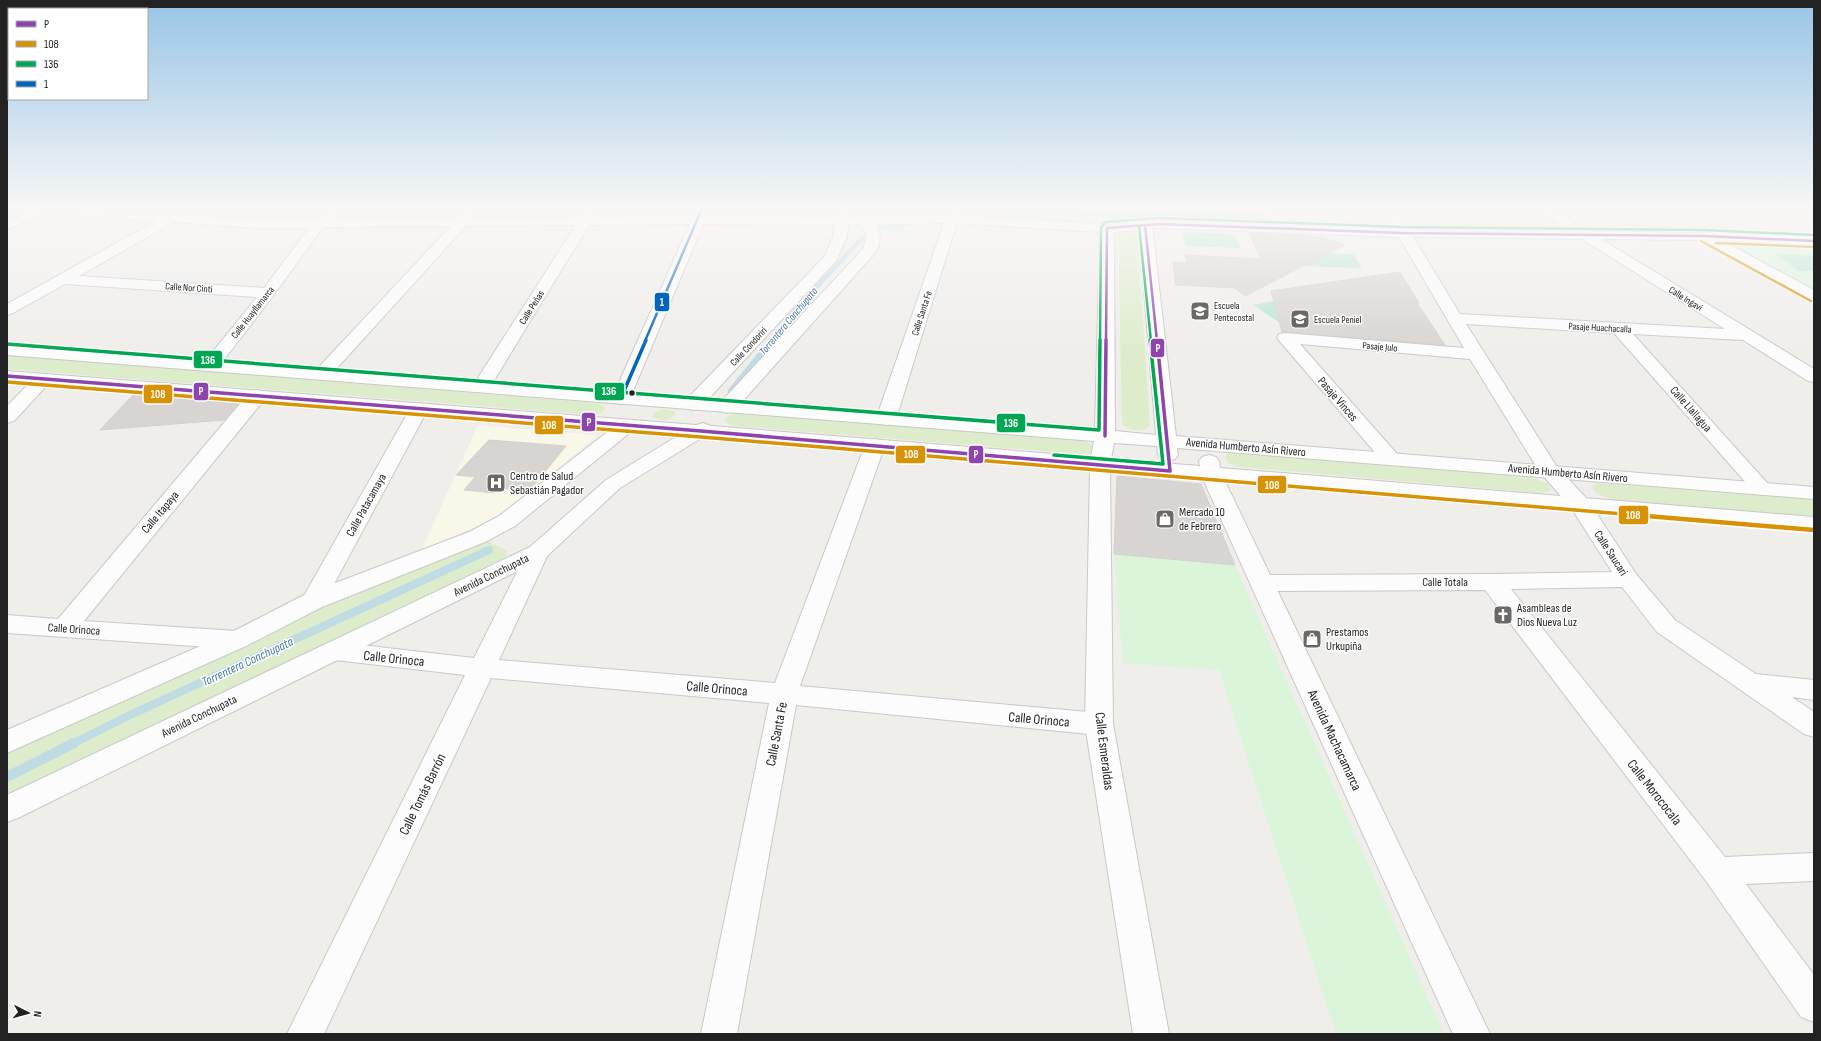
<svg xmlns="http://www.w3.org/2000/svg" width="1821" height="1041" font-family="'Sofia Sans Condensed',sans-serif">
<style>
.education{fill:#f8f7e8}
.grass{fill:#ddeccb}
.park{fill:#daf5da}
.pitch{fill:#b7e6d2}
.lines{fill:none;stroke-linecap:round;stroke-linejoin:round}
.stream-far3{stroke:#bfdbe3;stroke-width:4.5}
.stream-far2{stroke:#bfdbe3;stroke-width:6}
.stream-far1{stroke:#bfdbe3;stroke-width:8}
.stream{stroke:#bfdbe3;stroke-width:10}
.building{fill:#d7d4d2;stroke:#d3d0cc}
.minor-casing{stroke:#c9c8c7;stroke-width:2}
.tertiary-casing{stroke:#c9c8c7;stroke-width:2}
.minor{fill:#fdfcfc;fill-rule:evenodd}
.tertiary{fill:#fdfcfc;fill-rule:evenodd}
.bus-1-far1-casing{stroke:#fff;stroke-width:4.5}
.bus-1-casing{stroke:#fff;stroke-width:6}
.bus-2-far2-casing{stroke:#fff;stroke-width:4.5}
.bus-2-far1-casing{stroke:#fff;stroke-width:6}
.bus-2-casing{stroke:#fff;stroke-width:8}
.bus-3-far1-casing{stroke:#fff;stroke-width:4.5}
.bus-3-casing{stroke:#fff;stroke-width:6}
.bus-4-far1-casing{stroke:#fff;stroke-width:4.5}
.bus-4-casing{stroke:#fff;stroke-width:6}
.bus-1-far1{stroke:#8e44ad;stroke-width:2.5}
.bus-1{stroke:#8e44ad;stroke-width:3.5}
.bus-2-far2{stroke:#d79205;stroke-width:2.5}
.bus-2-far1{stroke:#d79205;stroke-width:3.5}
.bus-2{stroke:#d79205;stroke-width:4.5}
.bus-3-far1{stroke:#00a651;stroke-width:2.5}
.bus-3{stroke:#00a651;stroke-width:3.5}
.bus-4-far1{stroke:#0065bd;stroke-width:2.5}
.bus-4{stroke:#0065bd;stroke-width:3.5}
.bus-dot{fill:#222;stroke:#fff;stroke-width:1.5}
.labels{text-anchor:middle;stroke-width:3;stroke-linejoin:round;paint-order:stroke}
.far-street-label{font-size:10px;fill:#222;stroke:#fff}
.far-poi-label{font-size:10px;fill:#222;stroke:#fff;text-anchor:start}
.far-water-label{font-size:11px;font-style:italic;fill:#4a7aab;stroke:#fff}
.street-label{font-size:12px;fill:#222;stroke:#fff}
.poi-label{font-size:12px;fill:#222;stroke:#fff;text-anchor:start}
.water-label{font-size:13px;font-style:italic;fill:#4a7aab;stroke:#fff}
.near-street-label{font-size:14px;fill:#222;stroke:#fff}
.line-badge{stroke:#fff;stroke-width:1.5}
.badge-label{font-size:11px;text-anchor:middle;font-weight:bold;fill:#fff}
</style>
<rect width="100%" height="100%" fill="#f0eeeb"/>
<path class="education" d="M478 425 598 435 531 491 491 521 422 549Z"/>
<path class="grass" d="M1131 230 1137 234 1150 424 1149 427C1141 432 1126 432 1122 422L1118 233Z
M7 355 596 403 600 404 605 408 604 411 596 415 7 369Z
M663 409 675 411V415L665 421 653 418 652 416 655 412Z
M741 413 1081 440 1090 443 1094 448 1090 453 1081 454 734 426 726 423 725 418 732 414Z
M1237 452 1531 477 1547 483 1551 489 1550 491 1541 493 1240 467 1230 464 1225 458 1228 453Z
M1597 483 1814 499V516L1617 501 1597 494 1592 487Z
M479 542H490L507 551 506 558 7 803V750L296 616Z"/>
<path class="park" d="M1723 241 1814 243V290L1725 243Z
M1114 554 1235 565 1444 1034H1336L1219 670 1123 663Z"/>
<path class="pitch" d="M990 206H1262L1268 224 997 212 989 209Z
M1182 232 1235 234 1241 248 1186 246Z
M1293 252 1353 254 1362 268 1301 266Z
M1776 254 1814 256V271H1799Z
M1306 295 1282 324 1253 305Z"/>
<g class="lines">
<path class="stream-far3" d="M882 228 910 224
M771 341 798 307 863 237"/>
<path class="stream-far2" d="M731 391 772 340"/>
<path class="stream-far1" d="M72 744 130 715 489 550"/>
<path class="stream" d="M7 777 74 743"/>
</g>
<path class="building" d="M1236 206H1257L1262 222H1243Z
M1249 233 1323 237 1344 245 1245 296 1235 288 1176 285 1173 262 1187 263 1185 255 1261 259Z
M1400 272 1419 303H1417L1445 345 1282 332 1271 291Z
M133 395 149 396 238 404 224 420 100 430Z
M489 440 566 446 530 490 498 488 494 493 464 490 475 477 456 475Z
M1117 476 1201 484 1235 565 1114 554Z"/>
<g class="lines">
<defs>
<path id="minor" d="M7 206H51L255 220 316 219 332 206H346L333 219 458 218 470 206H483L473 218 581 217 587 207H597L598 210 594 217 698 216 703 217 705 220 630 398 628 402 621 404 614 402 612 398 690 224 589 225 490 387 487 391 481 392 475 391 472 387 576 225 466 226 328 378 322 379 316 378 313 374 316 370 451 226 323 227 273 296 217 369 211 370 205 369 202 365 257 297 65 284 13 313 7 315V304L156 221 45 213 7 229V220L27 212 7 211ZM174 222 255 228H309L264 288 79 276Z
M838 206H850L847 237 836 261 700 408 693 410 686 408 684 404 686 400 825 256 833 237Z
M950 206H962L896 419 893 423 886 425 879 423 876 419Z
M1262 206H1274L1280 224 1394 229 1381 206H1394L1408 229 1568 231 1532 206H1547L1587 231 1709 233 1711 236 1709 239 1704 240 1601 239 1814 369V382L1808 381 1743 340 1633 334 1769 485 1773 489 1769 493 1762 495 1755 493 1614 333 1466 324 1557 467 1588 500 1636 574 1675 620 1756 674 1814 680V700L1792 697 1814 712V737L1804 734 1657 632 1622 587 1511 589 1725 857 1814 853V881L1746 884 1814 975V1022L1801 1017 1706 881 1485 590 1262 591 1254 588 1250 583 1254 578 1262 575 1492 574 1612 572 1572 509 1539 471 1470 359 1300 344 1398 455 1401 459 1398 463 1391 465 1384 463 1277 338 1279 334 1285 333 1464 348 1399 237 1160 228H1140L1138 225 1140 222 1160 220 1266 224ZM1413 237 1582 239 1725 329 1460 314Z
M866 216 871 217C880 230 884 240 874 254L734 411 727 413 720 411 718 407 720 403 863 249 867 235 859 220 861 217Z
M43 374 49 375 52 379 49 383 14 421 7 423V406L37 375Z
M257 390 264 392 266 396 264 400 84 621 237 631 246 634 250 640 246 646 237 649 7 633V615L58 619 250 392Z
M419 403 426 405 428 409 325 601 322 607 313 609 304 607 301 601 410 409 412 405Z
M875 439 882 441 885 445 800 686 1099 713 1109 716 1113 724 1109 732 1099 735 796 705 737 1034H701L769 703 491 678 324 1034H287L465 675 335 660 326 657 322 651 326 645 335 642 474 658 527 552 530 547 538 545 546 547 549 552 499 660 775 683 865 445 868 441Z"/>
<path id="tertiary" d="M697 206H709L706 216 842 217 952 215 1107 224 1145 221 1150 222 1152 225 1176 436 1814 487V499L1177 448 1178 455 1175 459 1168 461 1161 459 1158 455 1157 446 1114 443 1111 459 1200 466 1199 461 1202 457 1209 455 1216 457 1219 461 1220 468 1814 517V531L1225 481 1490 1034H1453L1203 479 1110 471 1113 724 1169 1034H1133L1085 724 1090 470 703 437 620 488 546 557 18 818 7 822V795L530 547 606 480 679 435 632 431 515 526 485 542 322 607 246 646 7 753V730L228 634 304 595 469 532 499 516 610 430 7 381V371L696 425 703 423 711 426 1091 457 1094 441 7 355V345L1095 430 1100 232 952 223 842 225 698 224 693 223 691 220ZM1139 230 1156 435 1115 431 1114 232Z
M1709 232 1814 237V245L1723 241 1814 290V301L1809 299 1699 239 1697 236 1699 233Z"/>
</defs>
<use href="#minor" class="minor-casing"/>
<use href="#tertiary" class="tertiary-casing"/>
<use href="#minor" class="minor"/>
<use href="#tertiary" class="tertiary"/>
<defs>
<path id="bus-1-far1" d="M1145 225 1157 341
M1107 228 1160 224 1402 233 1704 236 1814 241
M1106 341 1107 228"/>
<path id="bus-1" d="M1157 340 1170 471
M7 376 701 431 1170 471
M1105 436 1106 340"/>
<path id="bus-2-far2" d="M1701 241 1811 301
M1716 243 1814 247"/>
<path id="bus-2-far1" d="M7 382 701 437 1647 516"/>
<path id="bus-2" d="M1635 515 1814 530"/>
<path id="bus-3-far1" d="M1139 226 1151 341
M1100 341 1101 228 1105 222 1160 218 1402 227 1704 230 1814 235"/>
<path id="bus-3" d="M7 344 1099 430 1100 340
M1054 455 1163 464 1150 340"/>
<path id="bus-4-far1" d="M645 341 703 206"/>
<path id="bus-4" d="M621 398 646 340"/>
</defs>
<use href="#bus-1-far1" class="bus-1-far1-casing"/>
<use href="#bus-1" class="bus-1-casing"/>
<use href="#bus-2-far2" class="bus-2-far2-casing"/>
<use href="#bus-2-far1" class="bus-2-far1-casing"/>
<use href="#bus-2" class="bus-2-casing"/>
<use href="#bus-3-far1" class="bus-3-far1-casing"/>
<use href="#bus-3" class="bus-3-casing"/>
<use href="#bus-4-far1" class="bus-4-far1-casing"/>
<use href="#bus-4" class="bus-4-casing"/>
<use href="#bus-1-far1" class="bus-1-far1"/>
<use href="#bus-1" class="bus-1"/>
<use href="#bus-2-far2" class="bus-2-far2"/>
<use href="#bus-2-far1" class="bus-2-far1"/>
<use href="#bus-2" class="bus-2"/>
<use href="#bus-3-far1" class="bus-3-far1"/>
<use href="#bus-3" class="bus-3"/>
<use href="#bus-4-far1" class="bus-4-far1"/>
<use href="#bus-4" class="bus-4"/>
</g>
<linearGradient id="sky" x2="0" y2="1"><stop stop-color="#97c4e6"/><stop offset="0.59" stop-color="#f8f7f6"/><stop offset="1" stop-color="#f8f7f6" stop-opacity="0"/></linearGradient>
<rect width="1821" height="352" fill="url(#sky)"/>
<defs>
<symbol id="school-square" viewBox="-11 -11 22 22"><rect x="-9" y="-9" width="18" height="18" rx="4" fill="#6a6968" stroke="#fff"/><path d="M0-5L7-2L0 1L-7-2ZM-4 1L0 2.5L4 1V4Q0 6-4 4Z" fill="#fff"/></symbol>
<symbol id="hospital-square" viewBox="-11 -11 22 22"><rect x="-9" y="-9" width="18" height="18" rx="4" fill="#6a6968" stroke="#fff"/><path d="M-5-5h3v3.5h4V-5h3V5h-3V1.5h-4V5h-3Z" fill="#fff"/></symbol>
<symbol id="shop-square" viewBox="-11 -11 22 22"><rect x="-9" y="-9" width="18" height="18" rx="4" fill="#6a6968" stroke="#fff"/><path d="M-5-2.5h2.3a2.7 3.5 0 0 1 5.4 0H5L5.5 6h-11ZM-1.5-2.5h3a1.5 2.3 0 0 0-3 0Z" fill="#fff"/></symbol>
<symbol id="church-square" viewBox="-11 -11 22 22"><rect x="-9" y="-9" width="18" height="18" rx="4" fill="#6a6968" stroke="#fff"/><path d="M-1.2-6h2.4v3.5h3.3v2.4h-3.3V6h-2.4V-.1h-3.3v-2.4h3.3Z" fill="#fff"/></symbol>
</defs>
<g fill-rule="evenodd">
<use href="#school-square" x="1189" y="300" width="22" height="22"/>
<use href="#school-square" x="1289" y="308" width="22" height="22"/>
<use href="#hospital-square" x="485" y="472" width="22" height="22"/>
<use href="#shop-square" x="1154" y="508" width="22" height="22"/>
<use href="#church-square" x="1492" y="604" width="22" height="22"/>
<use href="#shop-square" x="1301" y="628" width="22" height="22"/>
</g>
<circle class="bus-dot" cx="632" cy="393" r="3.5"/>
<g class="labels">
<g class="far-street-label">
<text transform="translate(189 287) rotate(4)" y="4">Calle Nor Cinti</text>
<text transform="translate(1686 298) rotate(32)" y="4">Calle Ingavi</text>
<text transform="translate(531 307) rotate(-58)" y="4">Calle Peñas</text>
<text transform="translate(252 312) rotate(-52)" y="4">Calle Huayllamarca</text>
<text transform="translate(921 313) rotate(-72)" y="4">Calle Santa Fe</text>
<text transform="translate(1600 327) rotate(3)" y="4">Pasaje Huachacalla</text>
<text transform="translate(748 346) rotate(-47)" y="4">Calle Condoriri</text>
<text transform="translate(1380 346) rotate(5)" y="4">Pasaje Julo</text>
</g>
<g class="far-poi-label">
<text x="1214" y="309">Escuela<tspan x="1214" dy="12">Pentecostal</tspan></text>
<text x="1314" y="323">Escuela Peniel</text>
</g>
<g class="far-water-label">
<text transform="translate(788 321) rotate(-50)" y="4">Torrentera Conchupata</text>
</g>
<g class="street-label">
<text transform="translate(1338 399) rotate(49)" y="4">Pasaje Vinces</text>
<text transform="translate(1691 409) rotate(49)" y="4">Calle Llallagua</text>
<text transform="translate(1246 447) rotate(5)" y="4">Avenida Humberto Asín Rivero</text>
<text transform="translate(1568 473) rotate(5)" y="4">Avenida Humberto Asín Rivero</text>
<text transform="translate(366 505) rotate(-61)" y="4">Calle Patacamaya</text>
<text transform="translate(160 512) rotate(-50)" y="4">Calle Itapaya</text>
<text transform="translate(1611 553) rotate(57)" y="4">Calle Saucari</text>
<text transform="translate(491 575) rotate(-26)" y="4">Avenida Conchupata</text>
<text x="1445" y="586">Calle Totala</text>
<text transform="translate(74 629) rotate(4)" y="4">Calle Orinoca</text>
<text transform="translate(199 716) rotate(-26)" y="4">Avenida Conchupata</text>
</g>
<g class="poi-label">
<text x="510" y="480">Centro de Salud<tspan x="510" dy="14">Sebastián Pagador</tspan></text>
<text x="1179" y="516">Mercado 10<tspan x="1179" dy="14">de Febrero</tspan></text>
<text x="1517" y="612">Asambleas de<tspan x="1517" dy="14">Dios Nueva Luz</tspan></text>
<text x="1326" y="636">Prestamos<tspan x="1326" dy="14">Urkupiña</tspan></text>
</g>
<g class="water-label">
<text transform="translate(247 661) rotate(-25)" y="5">Torrentera Conchupata</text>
</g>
<g class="near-street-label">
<text transform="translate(394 658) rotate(6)" y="5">Calle Orinoca</text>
<text transform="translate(717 688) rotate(5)" y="5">Calle Orinoca</text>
<text transform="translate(1039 719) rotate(5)" y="5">Calle Orinoca</text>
<text transform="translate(776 734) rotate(-79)" y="5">Calle Santa Fe</text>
<text transform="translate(1335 740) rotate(65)" y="5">Avenida Machacamarca</text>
<text transform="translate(1105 751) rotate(83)" y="5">Calle Esmeraldas</text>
<text transform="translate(1655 792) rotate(52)" y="5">Calle Morococala</text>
<text transform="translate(422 794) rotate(-64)" y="5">Calle Tomás Barrón</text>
</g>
</g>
<g class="line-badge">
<rect x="654" y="292" width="16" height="20" rx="4" fill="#0065bd"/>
<rect x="1150" y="338" width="15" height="20" rx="4" fill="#8e44ad"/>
<rect x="193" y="350" width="30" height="19" rx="4" fill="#00a651"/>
<rect x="193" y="382" width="16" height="19" rx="4" fill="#8e44ad"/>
<rect x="594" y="382" width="31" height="19" rx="4" fill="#00a651"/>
<rect x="143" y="384" width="30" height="20" rx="4" fill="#d79205"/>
<rect x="581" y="412" width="15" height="20" rx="4" fill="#8e44ad"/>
<rect x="996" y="413" width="30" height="20" rx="4" fill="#00a651"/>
<rect x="534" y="415" width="30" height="20" rx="4" fill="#d79205"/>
<rect x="968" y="445" width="16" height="19" rx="4" fill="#8e44ad"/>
<rect x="895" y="445" width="31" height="19" rx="4" fill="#d79205"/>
<rect x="1257" y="475" width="30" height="19" rx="4" fill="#d79205"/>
<rect x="1618" y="505" width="31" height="20" rx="4" fill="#d79205"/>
</g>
<g class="badge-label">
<text x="662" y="306">1</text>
<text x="1158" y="352">P</text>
<text x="208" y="364">136</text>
<text x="201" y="395">P</text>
<text x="609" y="395">136</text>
<text x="158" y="398">108</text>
<text x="589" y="426">P</text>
<text x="1011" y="427">136</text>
<text x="549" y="429">108</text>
<text x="976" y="458">P</text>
<text x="911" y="458">108</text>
<text x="1272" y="489">108</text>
<text x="1633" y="519">108</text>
</g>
<rect width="1821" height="1041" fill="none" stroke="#222222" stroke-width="16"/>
<rect x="8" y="8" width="140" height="92" fill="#ffffff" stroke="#a7a7a7"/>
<rect x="16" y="21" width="20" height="6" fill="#8e44ad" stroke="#a7a7a7"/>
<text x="44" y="28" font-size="12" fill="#222222">P</text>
<rect x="16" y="41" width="20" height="6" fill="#d79205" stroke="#a7a7a7"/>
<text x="44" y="48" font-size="12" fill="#222222">108</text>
<rect x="16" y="61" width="20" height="6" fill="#00a651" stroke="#a7a7a7"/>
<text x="44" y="68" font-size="12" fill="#222222">136</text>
<rect x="16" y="81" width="20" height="6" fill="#0065bd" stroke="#a7a7a7"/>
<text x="44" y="88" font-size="12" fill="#222222">1</text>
<g transform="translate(28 1013) rotate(96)" stroke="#ffffff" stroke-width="3" paint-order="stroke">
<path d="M0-3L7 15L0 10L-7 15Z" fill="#222222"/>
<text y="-6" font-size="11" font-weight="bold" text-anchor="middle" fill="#222222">N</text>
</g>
</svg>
